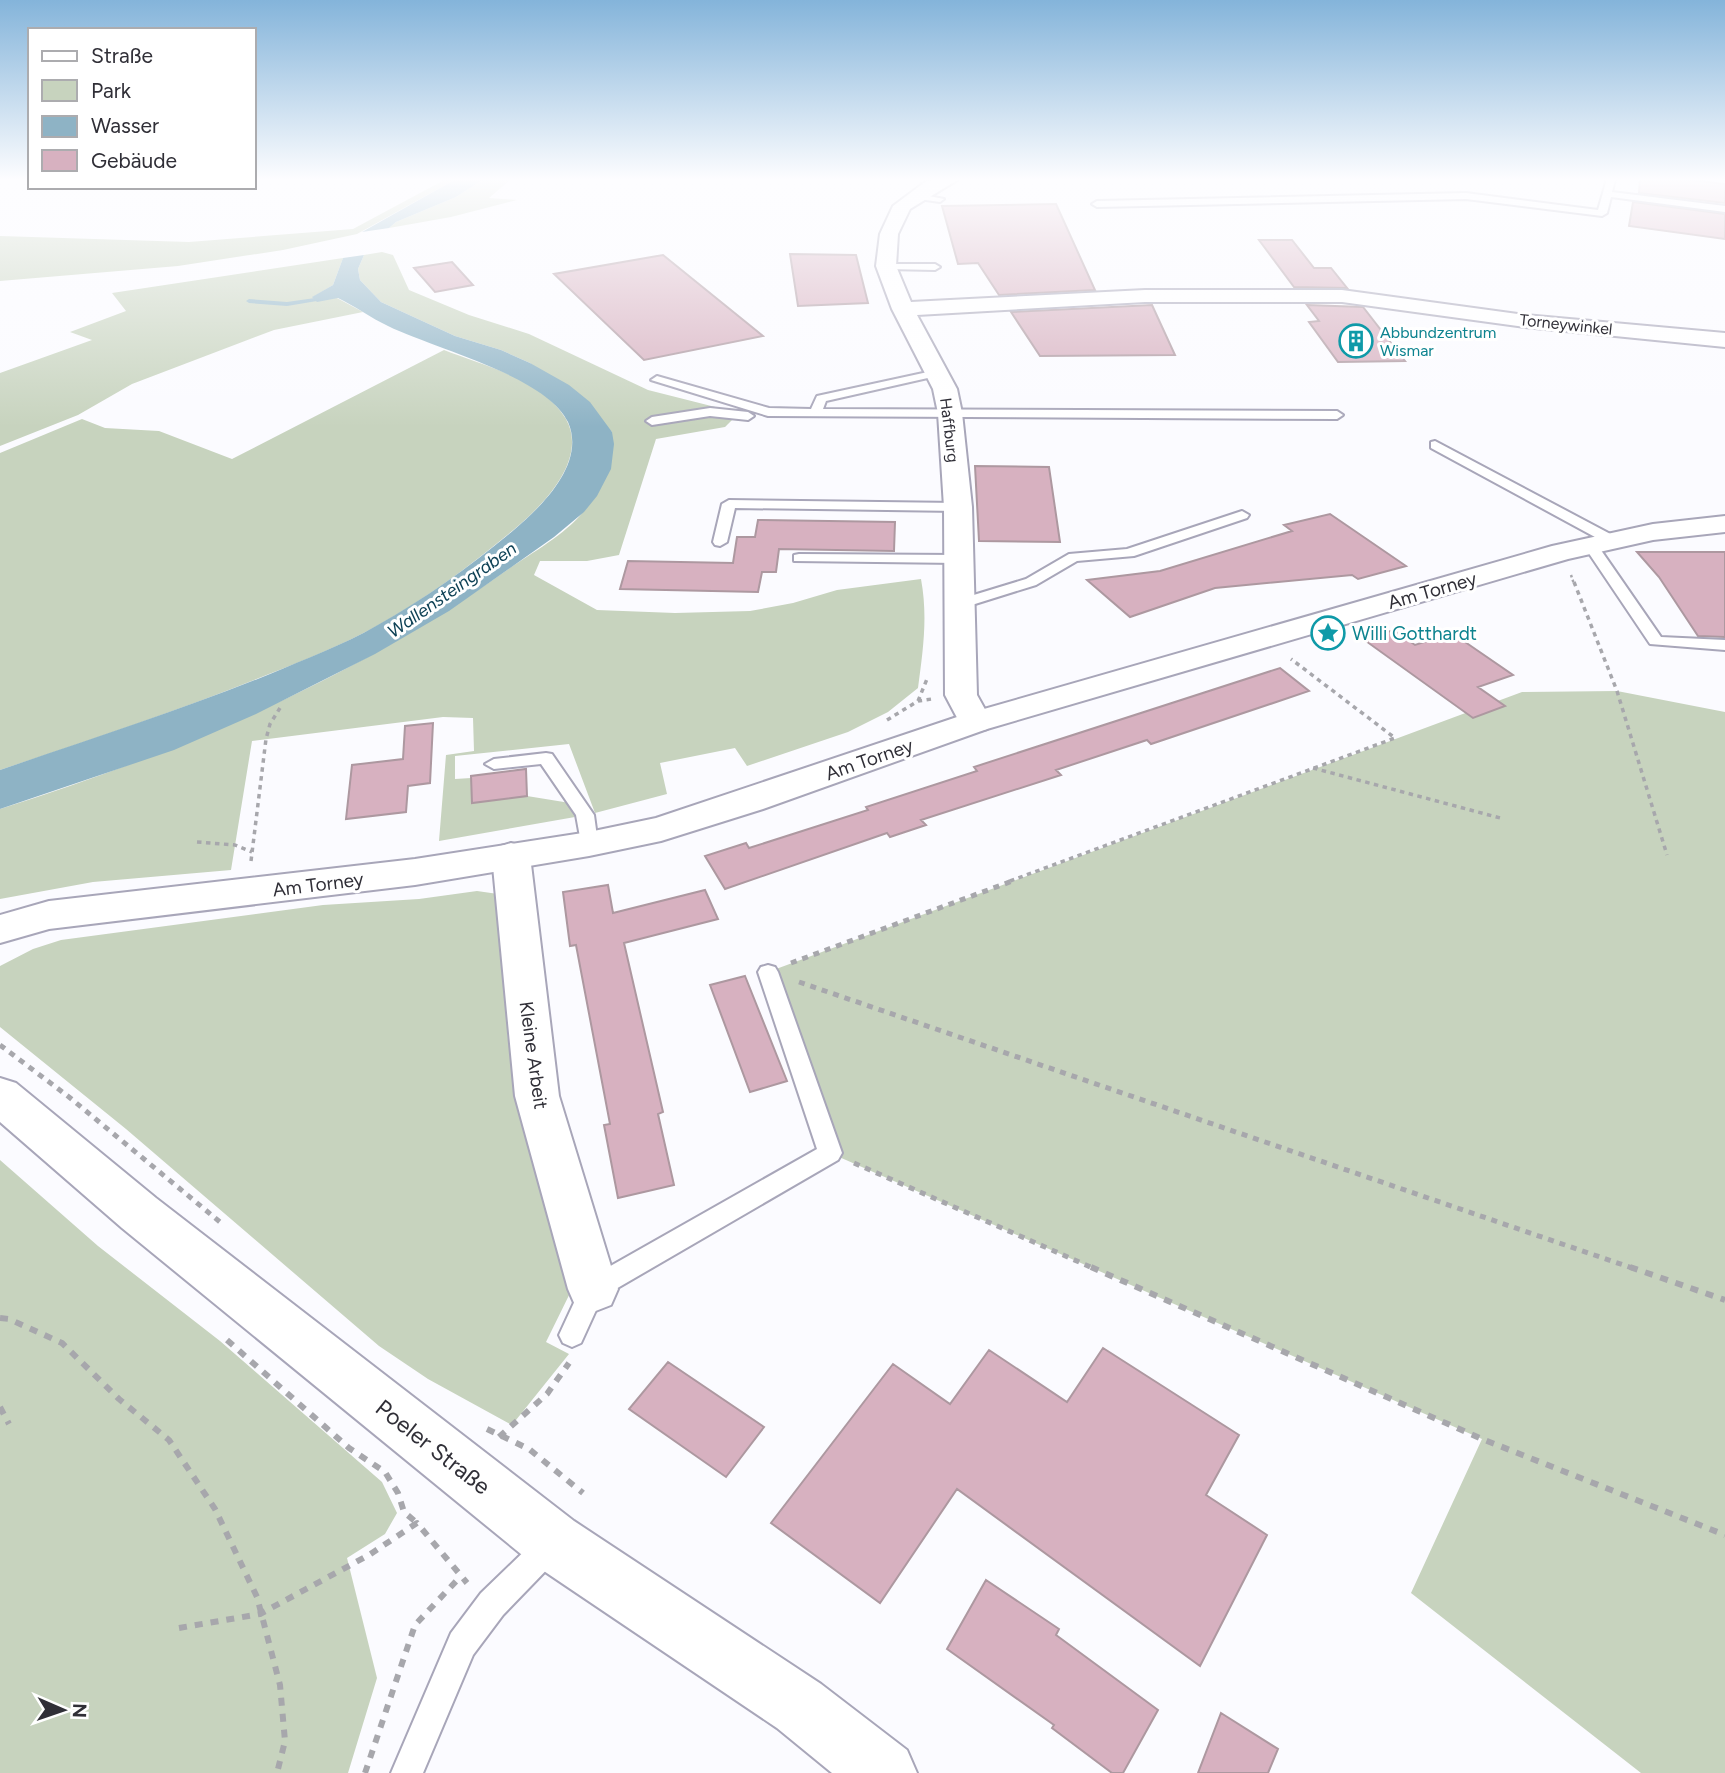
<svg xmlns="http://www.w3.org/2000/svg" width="1725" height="1773" font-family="Figtree,sans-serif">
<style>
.green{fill:#c7d3be}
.water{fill:#8eb3c5}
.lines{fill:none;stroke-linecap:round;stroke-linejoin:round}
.stream{fill:#8eb3c5;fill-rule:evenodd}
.building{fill:#d7b1c0;stroke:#ad98a0;stroke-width:2}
.service-casing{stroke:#a8a6b9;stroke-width:4}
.minor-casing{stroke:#a8a6b9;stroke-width:4}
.tertiary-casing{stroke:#a8a6b9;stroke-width:4}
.secondary-casing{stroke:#a8a6b9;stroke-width:4}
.path-far3{stroke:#a7a7ac;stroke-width:2.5;stroke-dasharray:2.5 2.5;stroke-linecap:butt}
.path-far2{stroke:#a7a7ac;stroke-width:3.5;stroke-dasharray:4.5 4.5;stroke-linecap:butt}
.path-far1{stroke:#a7a7ac;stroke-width:5;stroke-dasharray:6 6;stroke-linecap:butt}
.path{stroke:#a7a7ac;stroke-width:6;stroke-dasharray:8 8;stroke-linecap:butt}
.service{fill:#fff;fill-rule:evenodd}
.minor{fill:#fff;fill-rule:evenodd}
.tertiary{fill:#fff;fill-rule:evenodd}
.secondary{fill:#fff;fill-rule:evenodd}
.labels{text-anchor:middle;stroke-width:6;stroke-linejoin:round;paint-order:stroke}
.far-street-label{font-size:16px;fill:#302f37;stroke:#fff}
.far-culture-label{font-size:16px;fill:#0d838f;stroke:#fff;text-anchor:start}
.far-water-label{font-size:18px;font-style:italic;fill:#0e4155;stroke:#fff}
.street-label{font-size:19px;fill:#302f37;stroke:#fff}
.culture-label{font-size:19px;fill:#0d838f;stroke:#fff;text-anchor:start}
.near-street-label{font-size:23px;fill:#302f37;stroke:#fff}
</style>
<rect width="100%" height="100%" fill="#fbfbff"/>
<path class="green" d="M446 179H456L357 234 283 250 178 266 0 281V236L189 242 353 229Z
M484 179H511L489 198 517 200 451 217 389 228 396 222 456 197Z
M382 252 393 255 409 290 469 315 529 334 648 390 739 413 725 427 656 439 619 555 587 561H540L534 575 597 610 675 613 750 611 793 603 837 590 921 579C928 617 923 650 918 688L888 712 848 732 747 766 735 748 660 763 667 794 595 813 569 744 455 756V779L471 778 472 803 527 796 570 803 575 817 439 841 446 755 474 751 473 718 443 717 252 741 231 870 93 882 0 899V809C179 752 353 680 507 570 530 554 566 534 583 512 592 502 606 449 612 432L530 363 501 350 455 336 381 302 360 280 358 269 364 255Z
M343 258 333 285 313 297 337 298 363 312 274 330 132 384 78 415 0 446V373L92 340 70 332 126 311 112 293Z
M444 350C485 366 542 379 566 419 588 458 545 503 518 526 473 564 427 598 375 627 342 645 305 660 269 674 181 710 90 740 0 770V453L82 419 105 428 159 431 232 459Z
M1617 691 1725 712V1773H1641L1411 1593 1482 1439 830 1153 768 972 1522 692Z
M477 891 505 895 501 936 508 1040 523 1130 558 1222 576 1281 546 1342 569 1354 512 1425 428 1379 379 1346 126 1129 0 1027V966L33 949 61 940 323 905 419 899Z
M0 1160 98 1246 220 1341 382 1482 397 1513 385 1534 347 1558 377 1678 348 1773H0Z"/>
<path class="water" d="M456 179H484L456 197 396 222 389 228 362 232Z
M364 255 358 269 360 280 381 302 455 336 501 350 530 363 569 385 590 402 612 432 614 444 611 469 597 496 584 512 554 537 449 611 375 654 256 714 174 750 0 809V770C90 739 181 710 270 674 305 659 343 645 376 626 426 598 472 565 515 529 543 505 586 463 568 422 546 376 435 349 388 326 371 318 355 306 338 298L317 302 312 297 333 285 343 258Z"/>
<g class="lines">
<path class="stream" d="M315 298 317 299V301L287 306 249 303 246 301 249 299 287 302Z"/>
</g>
<path class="building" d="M1640 179H1682L1725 184V203L1639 193Z
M1633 202 1725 214V239L1629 226Z
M1056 204 1095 290 999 295 978 263 958 264 942 206Z
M1259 240H1292L1314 268H1331L1347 288 1294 287Z
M790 254 856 255 868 303 798 306Z
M663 255 763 336 644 360 554 274Z
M452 262 473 285 435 292 414 268Z
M1152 305 1175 355 1040 356 1011 312Z
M1307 305 1363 307 1405 361 1338 362 1309 322 1319 321Z
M975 466 1049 467 1060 542 979 541Z
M1330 514 1406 566 1358 579 1352 575 1215 588 1130 617 1087 580 1160 571 1292 531 1284 525Z
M758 520 895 522 894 551 779 549 776 572H762L758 592 620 589 628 561 733 563 737 537H755Z
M1637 552H1725V637L1698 636 1659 577Z
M1394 630 1415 645 1452 633 1513 675 1478 687 1505 706 1473 718 1363 639Z
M1280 668 1309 691 1151 744 1147 740 1056 770 1061 775 921 820 926 825 890 837 887 833 725 889 705 856 746 843 749 848 868 810 866 807 977 771 974 767Z
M433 723 430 783 408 786 406 812 346 819 352 765 403 759 405 726Z
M526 769 527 796 472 803 471 776Z
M608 885 613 913 705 890 718 919 624 943 663 1112 658 1114 674 1185 618 1198 604 1125 610 1124 576 945 570 946 563 892Z
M745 976 787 1081 750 1092 710 985Z
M1103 1348 1239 1435 1206 1495 1267 1535 1200 1666 957 1489 880 1603 771 1523 893 1364 950 1404 989 1350 1067 1402Z
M668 1362 764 1427 726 1477 629 1409Z
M986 1580 1059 1629 1056 1635 1158 1710 1123 1773H1112L1052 1728 1054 1725 947 1649Z
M1221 1713 1278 1749 1268 1773H1198Z"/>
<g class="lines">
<defs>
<path id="service" d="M1607 179H1615L1612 192 1725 206V212L1611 197 1607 213 1602 216 1466 199 1097 207 1092 204 1097 201 1466 193 1598 210Z
M914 193 944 199 940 202 911 198 910 196Z
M882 264H935L940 267 935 270 886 269 881 266Z
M937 370 941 371V375L826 401 823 409 1337 411 1343 415 1337 419 768 416 651 380 657 376 769 408 811 409 817 396Z
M710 408 748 412 754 416 748 420 710 416 652 425 646 421 652 417Z
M1435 441 1616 537 1618 540 1611 544 1606 543 1431 448V442Z
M729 500 958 503 965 507 958 511 735 508 727 542 720 546 715 545 713 542 722 504Z
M1242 511 1249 515 1247 518 1134 556 1077 561 1036 585 959 609 951 604 954 601 1026 579 1069 554 1127 549Z
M1591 542 1596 543 1661 637 1725 640V650L1650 644 1584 546Z
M799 554 958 555 965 559 958 563 794 561V555Z
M546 753 552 754 594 815 598 844 596 848H582L576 815 541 764 494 769 485 764 494 759Z
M768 965 775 967 778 972 842 1153 838 1160 602 1297 581 1343 572 1347 563 1343 559 1335 584 1281 817 1149 758 972 761 967Z
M550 1531 560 1536 565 1546 560 1556 503 1615 473 1655 423 1773H391L451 1633 481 1593 540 1536Z"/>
<path id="minor" d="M934 179H959L910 209 898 234 896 266 911 302 1145 290H1342L1525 315 1725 333V347L1525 327 1342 302H1145L917 315 957 389 962 413 972 507 977 695 992 722 987 729 975 732 963 729 945 695 944 507 938 413 933 389 892 309 876 266 880 234 893 206 925 182Z
M511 843 524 847 530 856 559 1096 618 1289 611 1305 593 1312 575 1305 568 1289 515 1096 492 856 498 847Z"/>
<path id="tertiary" d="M1725 516V532L1653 540 1568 559 987 729 763 809 661 841 589 856 415 885 49 929 0 943V915L49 901 415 859 589 832 656 818 963 715 1552 546 1653 524Z"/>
<path id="secondary" d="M0 1078 16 1083 156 1198 574 1521 821 1684 907 1750 917 1773H832L777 1728 532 1563 122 1228 0 1122Z"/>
</defs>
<use href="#service" class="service-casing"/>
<use href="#minor" class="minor-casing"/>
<use href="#tertiary" class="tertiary-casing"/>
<use href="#secondary" class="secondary-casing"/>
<path class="path-far3" d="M1571 575 1574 584"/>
<path class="path-far2" d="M1574 582 1617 691 1667 855
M918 701 927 679
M887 720 918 701 932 699
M1313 768 1504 819
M197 842 235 845 252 852
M251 861 266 739 270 724 280 708
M1010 881 1395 738 1291 659"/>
<path class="path-far1" d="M791 963 1015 880
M799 982 1635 1269
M0 1045 69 1097 220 1222
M854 1163 1095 1269"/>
<path class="path" d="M1091 1267 1482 1439 1725 1535
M1630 1267 1725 1300
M0 1318 9 1319 62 1343 119 1399 169 1440 215 1509 257 1597 280 1685 285 1741 277 1773
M227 1340 349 1448 385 1472 398 1493 404 1512 417 1523
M0 1407 9 1424
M487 1429 529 1449 583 1493
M499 1437 547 1394 569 1363
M179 1628 260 1614 369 1555 417 1523 467 1583
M365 1773 415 1625 460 1577"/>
<use href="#service" class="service"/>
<use href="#minor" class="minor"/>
<use href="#tertiary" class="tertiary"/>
<use href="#secondary" class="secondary"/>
</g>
<linearGradient id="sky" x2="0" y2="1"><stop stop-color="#84b4da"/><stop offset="0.42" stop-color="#fdfdff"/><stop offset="1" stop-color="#fdfdff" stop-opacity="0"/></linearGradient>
<rect width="1725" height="427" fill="url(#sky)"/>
<defs>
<symbol id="building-ring" viewBox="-11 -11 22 22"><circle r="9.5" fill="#fff" stroke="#0f9aa8" stroke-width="1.5"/><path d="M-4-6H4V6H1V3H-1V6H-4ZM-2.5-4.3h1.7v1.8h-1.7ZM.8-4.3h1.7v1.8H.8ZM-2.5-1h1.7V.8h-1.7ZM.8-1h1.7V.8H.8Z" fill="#0f9aa8"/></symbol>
<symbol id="sight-ring" viewBox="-11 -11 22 22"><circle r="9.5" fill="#fff" stroke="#0f9aa8" stroke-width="1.5"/><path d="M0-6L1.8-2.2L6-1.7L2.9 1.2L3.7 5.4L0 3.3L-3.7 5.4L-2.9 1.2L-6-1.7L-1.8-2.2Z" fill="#0f9aa8"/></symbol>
</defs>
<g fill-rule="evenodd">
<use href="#building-ring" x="1337" y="322" width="38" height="38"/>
<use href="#sight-ring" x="1309" y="614" width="38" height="38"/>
</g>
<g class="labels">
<g class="far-street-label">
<text transform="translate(1566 324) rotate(6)" y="6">Torneywinkel</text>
<text transform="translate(950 430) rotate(83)" y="6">Haffburg</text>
</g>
<g class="far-culture-label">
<text x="1380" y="338">Abbundzentrum<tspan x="1380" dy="18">Wismar</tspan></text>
</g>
<g class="far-water-label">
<text transform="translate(452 590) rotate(-35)" y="6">Wallensteingraben</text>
</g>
<g class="street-label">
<text transform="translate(1432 590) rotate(-16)" y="7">Am Torney</text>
<text transform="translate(869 759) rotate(-19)" y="7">Am Torney</text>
<text transform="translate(318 884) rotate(-7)" y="7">Am Torney</text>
<text transform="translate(534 1055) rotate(82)" y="7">Kleine Arbeit</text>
</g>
<g class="culture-label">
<text x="1352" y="640">Willi Gotthardt</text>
</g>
<g class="near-street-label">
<text transform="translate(433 1447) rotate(38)" y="8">Poeler Straße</text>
</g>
</g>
<rect x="28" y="28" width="228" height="161" fill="#ffffff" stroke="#acacaf" stroke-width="2"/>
<rect x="42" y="51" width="35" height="10" fill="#ffffff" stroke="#acacaf" stroke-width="2"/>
<text x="91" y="63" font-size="21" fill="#302f37">Straße</text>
<rect x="42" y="80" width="35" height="21" fill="#c7d3be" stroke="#acacaf" stroke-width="2"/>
<text x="91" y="98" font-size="21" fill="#302f37">Park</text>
<rect x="42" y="116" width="35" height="21" fill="#8eb3c5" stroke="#acacaf" stroke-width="2"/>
<text x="91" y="133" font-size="21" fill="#302f37">Wasser</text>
<rect x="42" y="150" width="35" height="21" fill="#d7b1c0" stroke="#acacaf" stroke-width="2"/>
<text x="91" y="168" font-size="21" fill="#302f37">Gebäude</text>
<g transform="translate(63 1710) rotate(92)" stroke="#ffffff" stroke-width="5" paint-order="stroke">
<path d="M0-5L12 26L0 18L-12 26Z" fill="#302f37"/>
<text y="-10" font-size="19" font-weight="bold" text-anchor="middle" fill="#302f37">N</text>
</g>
</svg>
